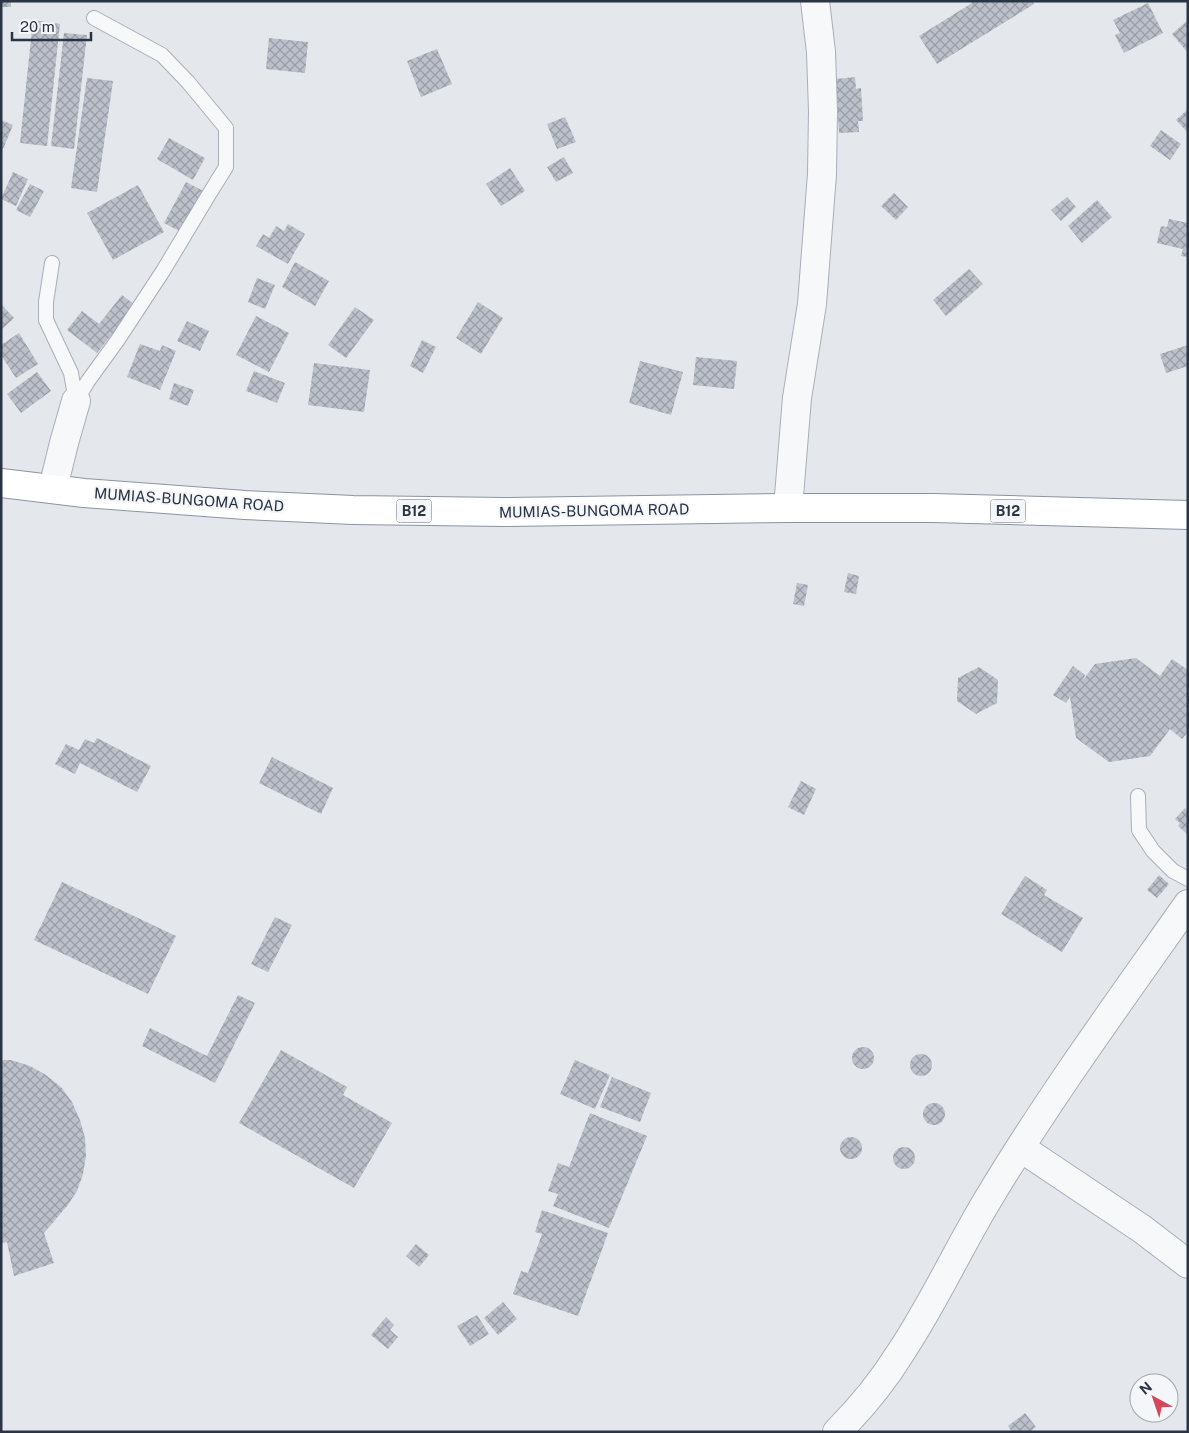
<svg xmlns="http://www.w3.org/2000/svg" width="1189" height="1433" font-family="'Public Sans',sans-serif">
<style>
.building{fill:url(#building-cross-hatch)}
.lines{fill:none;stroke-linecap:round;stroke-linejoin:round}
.lane-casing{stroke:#a9aeb7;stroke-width:16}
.street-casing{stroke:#a9aeb7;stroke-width:30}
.highway-casing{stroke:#8b94a3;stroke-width:30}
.lane{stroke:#f7f8fa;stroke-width:14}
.street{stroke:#f7f8fa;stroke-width:28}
.highway{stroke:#fff;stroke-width:28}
.labels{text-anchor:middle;stroke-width:4;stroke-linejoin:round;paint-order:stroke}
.shield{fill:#f4f6f9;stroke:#676e7b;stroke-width:1}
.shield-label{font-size:14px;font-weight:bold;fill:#2b3445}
.street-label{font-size:15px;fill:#2b3445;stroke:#f4f6f9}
</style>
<defs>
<pattern id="building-cross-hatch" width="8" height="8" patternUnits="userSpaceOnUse" patternTransform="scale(1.25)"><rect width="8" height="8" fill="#bbc0ca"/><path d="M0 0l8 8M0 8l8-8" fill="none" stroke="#989da6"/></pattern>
</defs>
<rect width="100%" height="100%" fill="#e4e7ec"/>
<path class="building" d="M1 1H11V7H1Z
M971 1H1032L1034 4 937 64 919 36 972 3Z
M1148 3 1163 33 1124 53 1115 35 1120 33 1113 20Z
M33 20 60 24 47 146 20 143Z
M1188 20V53L1172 34Z
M64 33 87 35 74 149 51 146Z
M269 38 308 42 305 73 266 69Z
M437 49 452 84 421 97 407 61Z
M855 77 856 89 861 88 863 121H858L859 132 839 133 836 79Z
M87 78 113 81 97 192 71 188Z
M1188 109V133L1176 120Z
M565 117 576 142 557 149 547 124Z
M1 120 13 125 3 149 1 148Z
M1161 130 1181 144 1170 160 1150 146Z
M169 138 205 158 193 180 157 159Z
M564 157 573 173 556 182 547 167Z
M510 168 525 191 501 206 486 184Z
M13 172 28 179 16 206 1 199Z
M186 182 207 193 185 234 164 223Z
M30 184 44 191 30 217 16 210Z
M138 185 164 232 113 260 87 213Z
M894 193 908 207 896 220 881 206Z
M1067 197 1076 207 1061 221 1051 210Z
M1097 200 1112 217 1082 243 1068 226Z
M1169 219 1188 223V257L1181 256 1183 249 1157 243 1161 226 1167 227Z
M288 224 305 234 288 264 256 246 263 234 269 238 276 226 284 231Z
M295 262 329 281 315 306 282 287Z
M969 269 983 284 946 316 933 300Z
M257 278 275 285 265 309 248 302Z
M122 295 135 305 97 353 67 330 82 311 99 324Z
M478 302 503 318 481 354 456 338Z
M1 304 14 318 1 330Z
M355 307 374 320 346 358 328 345Z
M256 316 289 333 269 372 236 355Z
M187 321 209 331 200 351 177 341Z
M19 333 38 364 16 378 1 355V345Z
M422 340 436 347 423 373 410 366Z
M140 344 160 351 162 345 176 351 160 390 127 377Z
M1188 345V366L1166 373 1160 354Z
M696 357 737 361 734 389 693 385Z
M640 361 683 372 671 415 629 403Z
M314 363 370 370 364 412 308 405Z
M254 371 285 383 277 403 246 391Z
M37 372 51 391 21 413 7 394Z
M174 383 194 390 188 406 169 399Z
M848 573 859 576 856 594 844 592Z
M797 583 808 585 804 606 793 604Z
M1136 658 1160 676 1172 659 1188 670V732L1182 739 1170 729 1150 756 1109 762 1076 738 1070 697 1066 703 1053 695 1073 666 1085 675 1083 680 1095 664Z
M979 667 998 680 997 703 976 714 957 701 958 678Z
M97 738 151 766 137 792 80 763 75 774 55 764 66 744 79 750 85 739 94 743Z
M272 757 333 788 321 814 259 783Z
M801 781 816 789 804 815 788 807Z
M1185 808 1188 811V835L1178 826 1180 823 1175 819Z
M1159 875 1169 884 1157 898 1147 890Z
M1025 876 1047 890 1044 895 1083 918 1062 952 1001 914Z
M62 882 176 936 148 994 34 940Z
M275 917 292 925 268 972 251 964Z
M238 995 255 1003 215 1083 142 1046 150 1028 207 1056Z
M852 1058a11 11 0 1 1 22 0a11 11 0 1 1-22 0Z
M281 1050 347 1087 343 1095 392 1123 354 1188 239 1123Z
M910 1065a11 11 0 1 1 22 0a11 11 0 1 1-22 0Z
M1 1060H11L30 1066 46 1075 61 1087 72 1102 80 1120 85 1138 86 1156 83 1174 77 1191 67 1206 44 1233 54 1263 14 1276 7 1242 1 1243Z
M575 1060 610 1075 595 1109 560 1094Z
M612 1077 651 1093 640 1122 600 1107Z
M923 1114a11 11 0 1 1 22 0a11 11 0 1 1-22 0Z
M590 1113 647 1136 609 1228 553 1206 558 1194 548 1191 558 1163 569 1167Z
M840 1148a11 11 0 1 1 22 0a11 11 0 1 1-22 0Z
M893 1158a11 11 0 1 1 22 0a11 11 0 1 1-22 0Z
M542 1210 608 1233 578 1316 513 1294 521 1271 528 1273 542 1234 535 1232Z
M416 1244 429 1255 419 1267 406 1256Z
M503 1302 517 1319 498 1335 484 1318Z
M477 1315 489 1334 470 1346 457 1326Z
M386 1317 394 1325 390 1330 398 1337 388 1349 371 1335Z
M1025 1413 1036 1427 1030 1432H1012L1008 1426Z"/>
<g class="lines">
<defs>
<path id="lane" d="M52 263 46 302V320L71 373 76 401
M76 401 88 381 117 341 163 271 208 196 226 167V128L188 82 162 55 94 18
M1138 796 1139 830 1153 851 1173 871 1188 879"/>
<path id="street" d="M53 488 64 443 76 401
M788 508 797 398 812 304 822 174 823 111 821 52 815 1
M1021 1148 1142 1229 1188 1264
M837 1432C861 1408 883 1381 901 1352 933 1304 957 1251 987 1201 1048 1099 1119 1002 1188 904"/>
<path id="highway" d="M1 483 84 493 245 505 353 510 504 512 788 508H933L1188 515"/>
</defs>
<use href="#lane" class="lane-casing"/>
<use href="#street" class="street-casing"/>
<use href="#highway" class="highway-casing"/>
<use href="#lane" class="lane"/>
<use href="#street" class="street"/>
<use href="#highway" class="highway"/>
</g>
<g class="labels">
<g class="shield">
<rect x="396.5" y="499.5" width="35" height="23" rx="4"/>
<rect x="990.5" y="499.5" width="35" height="23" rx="4"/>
</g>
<g class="shield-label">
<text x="414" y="516">B12</text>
<text x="1008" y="516">B12</text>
</g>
<g class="street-label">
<text transform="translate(189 500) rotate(4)" y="5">MUMIAS-BUNGOMA ROAD</text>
<text transform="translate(594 511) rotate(-1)" y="5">MUMIAS-BUNGOMA ROAD</text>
</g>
</g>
<rect width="1189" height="1433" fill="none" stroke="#2b3445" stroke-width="5"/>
<g transform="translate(1154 1398) rotate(320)"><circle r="24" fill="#f4f6f9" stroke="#a4a8b1"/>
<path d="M0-4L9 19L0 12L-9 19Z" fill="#d1495b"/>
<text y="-8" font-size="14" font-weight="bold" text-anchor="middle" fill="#2b3445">N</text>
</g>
<path d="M12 32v8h79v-8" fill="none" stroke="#2b3445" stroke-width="2.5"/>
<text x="20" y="32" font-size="15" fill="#2b3445" stroke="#f4f6f9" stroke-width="4" paint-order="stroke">20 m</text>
</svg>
